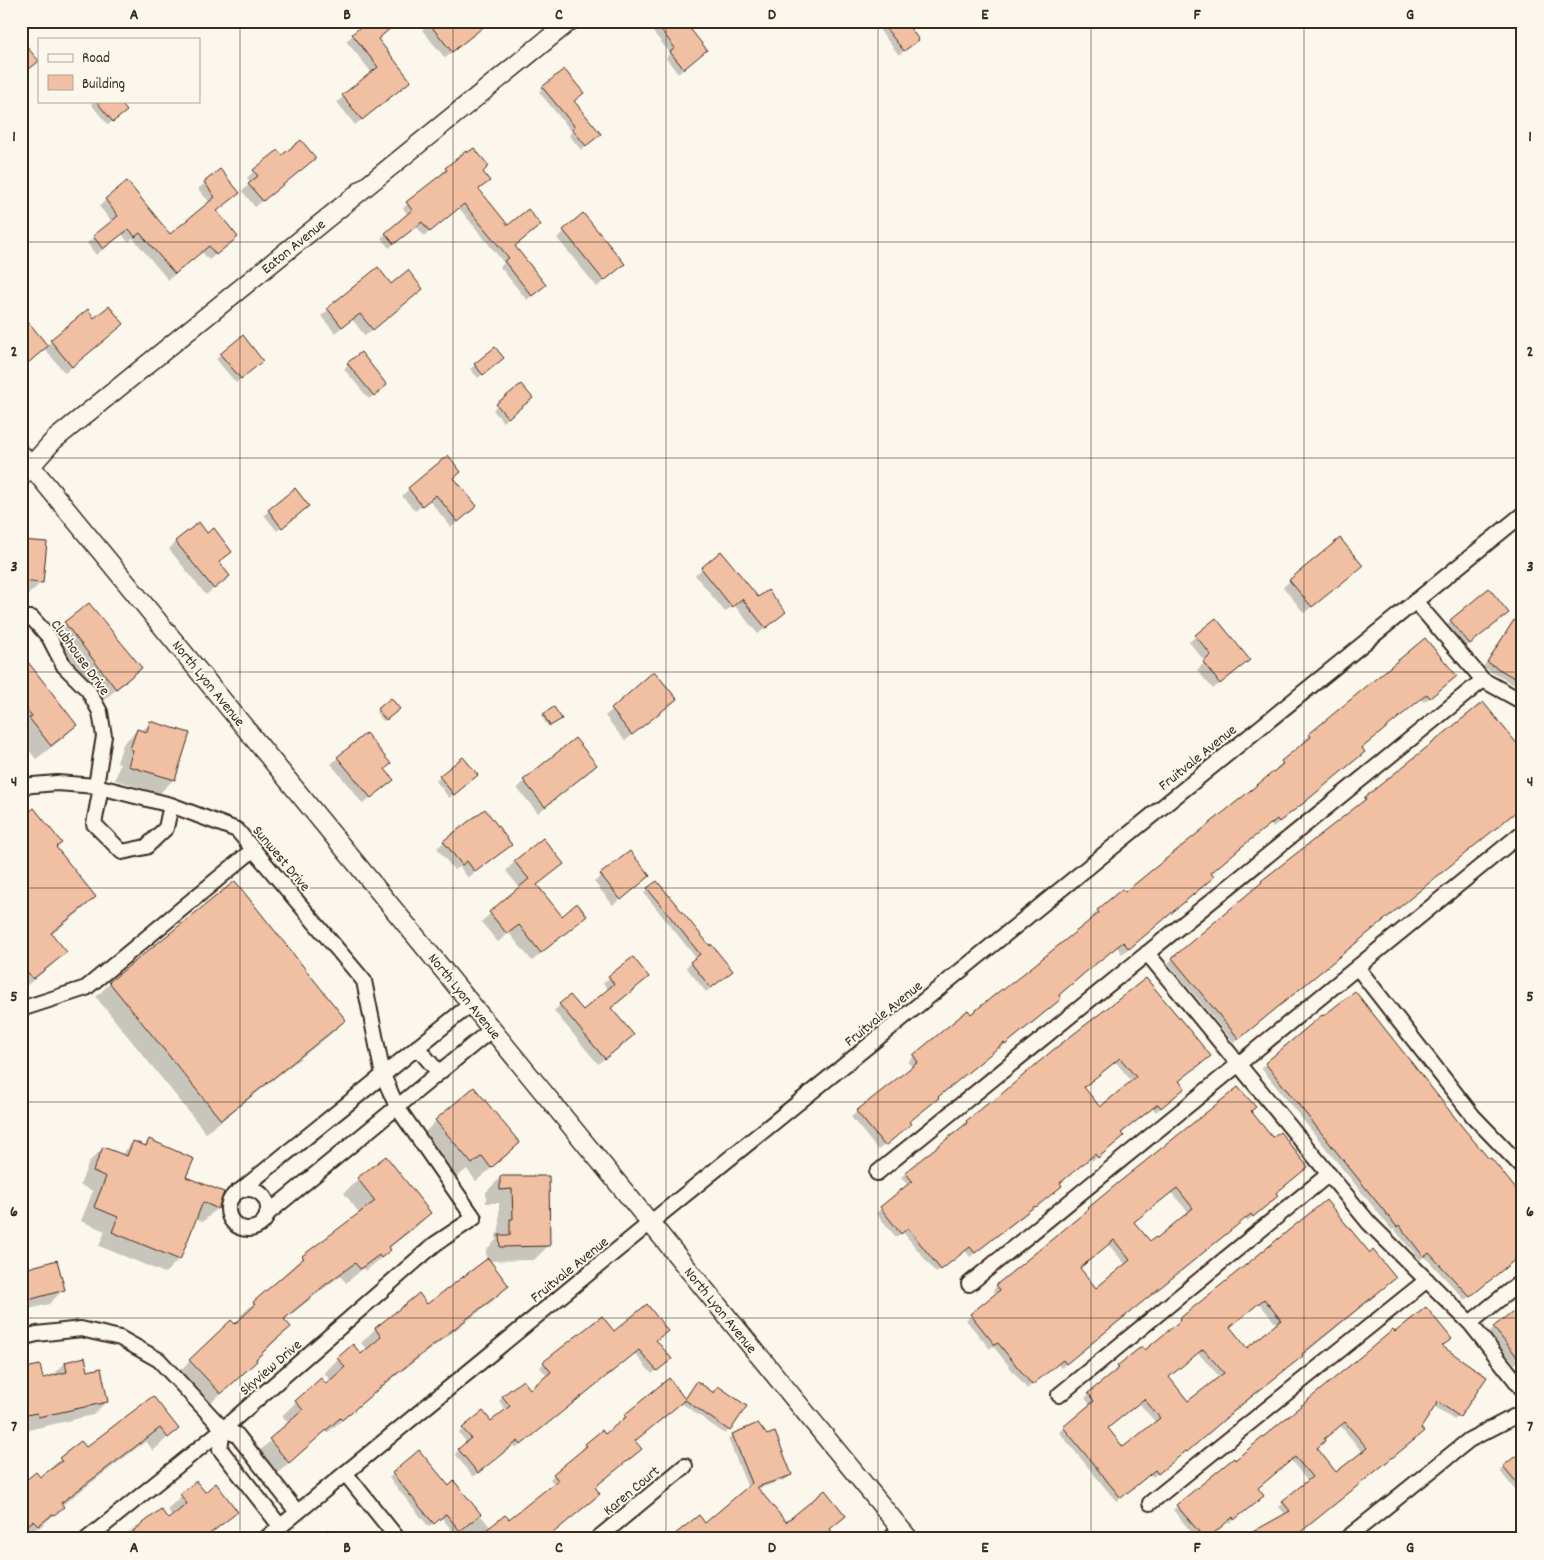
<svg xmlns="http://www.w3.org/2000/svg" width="1544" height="1560" font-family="Dekko,sans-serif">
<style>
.shadow{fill:#0003;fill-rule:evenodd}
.building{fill:#f1bfa2;stroke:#3b2a1e;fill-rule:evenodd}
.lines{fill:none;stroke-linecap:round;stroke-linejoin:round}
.minor-casing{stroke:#3b2a1e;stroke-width:18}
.tertiary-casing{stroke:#3b2a1e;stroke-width:21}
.minor{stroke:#fbf7ec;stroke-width:14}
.tertiary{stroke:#fbf7ec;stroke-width:18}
.grid{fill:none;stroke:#3b2a1e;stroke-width:1;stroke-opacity:0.55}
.labels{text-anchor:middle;stroke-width:4;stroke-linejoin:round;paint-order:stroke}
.street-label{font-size:15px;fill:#3b2a1e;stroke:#fbf7ec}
.neatline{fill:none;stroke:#3b2a1e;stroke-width:2}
.grid-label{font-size:16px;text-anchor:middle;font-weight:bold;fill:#3b2a1e}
</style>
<rect width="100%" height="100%" fill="#fbf7ec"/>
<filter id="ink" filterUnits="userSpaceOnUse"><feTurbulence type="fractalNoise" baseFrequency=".02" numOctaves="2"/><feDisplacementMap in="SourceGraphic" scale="10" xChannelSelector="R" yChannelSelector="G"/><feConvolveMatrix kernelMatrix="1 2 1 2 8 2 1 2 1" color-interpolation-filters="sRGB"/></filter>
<g filter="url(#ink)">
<path class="shadow" d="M370 21 376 39 403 87 355 125 337 102 372 73 346 41Z
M431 21H491L445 58 422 30Z
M644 21H684L683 23 706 50 678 74 666 58 670 53Z
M876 21H903L913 44 899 55 874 23Z
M543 87 573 101 595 138 581 150 569 135 572 132 539 92Z
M94 101H118L121 115 108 125 91 104Z
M465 153 482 172 478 190 508 227 514 246 540 289 527 300 500 267 504 263 459 208 424 236 416 226 389 248 381 238 408 215 403 208 442 175 441 174 446 169Z
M282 157 314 158 255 207 242 191 251 183 247 178 254 171Z
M220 170 232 199 216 212 230 243 209 260 202 252 168 280 133 238 128 242 122 234 96 255 87 243 112 222 99 206 127 183 170 236 210 203 198 189Z
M21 189 27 197 21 202Z
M583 215 623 264 597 287 557 238Z
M378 268 391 285 421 289 365 336 352 319 335 333 321 316Z
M87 311 94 319 122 324 65 373 44 348 23 366 21 364V325L46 346Z
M495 349 498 362 478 378 470 369Z
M221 355 258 365 236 383 216 359Z
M348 364 382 389 369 399 344 369Z
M527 402 503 422 493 410 497 405Z
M453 479 469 513 451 527 429 500 415 511 402 496 409 489Z
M294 490 303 510 277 531 264 515Z
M207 535 231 552 218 563 228 576 206 595 169 549 176 542Z
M21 541 42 582 21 601Z
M702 569 758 599 777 619 758 634 734 605 725 612 695 575Z
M1354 573 1304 613 1283 587 1290 581Z
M1503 617 1465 648 1447 625 1451 620Z
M1215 620 1241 666 1213 689 1197 670 1205 662 1189 642Z
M1514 621 1523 627V690L1483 667Z
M65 623 140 668 126 682 101 702 51 637Z
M21 663 76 725 62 739 36 759 21 740Z
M1449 682 1424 702 1421 699 1360 749 1358 757 1273 827 1270 824 1210 873 1147 934 1122 954 1117 947 1057 996 1054 1004 999 1050 997 1048 937 1097 908 1123 904 1130 878 1150 851 1117 913 1068 908 1062 914 1056 1003 992 1094 919 1092 916 1098 911 1124 894 1278 770 1276 768 1306 743 1304 740 1310 735Z
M391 700 398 708 383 721 376 712Z
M668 705 625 741 605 716 612 710Z
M554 709 558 720 548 727 542 717Z
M151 722 174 779 160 793 115 780 120 764 117 763 123 744 137 730 141 732Z
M575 739 589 772 538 813 517 788Z
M1523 746V805L1234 1043 1168 963 1258 887 1262 882 1362 804 1361 803 1365 798 1519 749Z
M338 758 384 770 385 786 363 804 331 764Z
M463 758 472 779 449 798 436 781Z
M21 820 55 848 95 897 81 911 51 935 65 952 51 966 21 990Z
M444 842 510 845 468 878 460 867 454 870 437 848Z
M630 852 642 882 613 905 594 882Z
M515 861 563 864 536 886 562 917 586 916 532 961 509 933 498 942 481 922 520 888 506 871Z
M656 882 727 975 706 992 686 967 696 958 644 893Z
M234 883 344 1020 331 1034 206 1133 96 997 110 983Z
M633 959 610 1008 626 1041 598 1064 554 1011 560 1005 583 1012 609 990 603 983Z
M1145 979 1178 1082 1184 1088 1156 1112 1152 1108 1120 1134 1118 1141 1092 1161 1090 1158 1058 1183 1056 1191 970 1257 965 1250 936 1273 903 1232 896 1237 876 1213 908 1186 901 1177 963 1128 962 1127 966 1122 991 1102 992 1104ZM1115 1061 1132 1082 1100 1108 1083 1087Z
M1322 1016 1434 1094 1519 1195 1520 1193 1523 1195V1252L1465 1300 1424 1256 1420 1260 1394 1229 1392 1230 1261 1068Z
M1249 1112 1275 1194 1272 1201 1247 1221 1245 1218 1061 1368 1058 1364 1027 1389 993 1346 990 1349 966 1320 996 1295 993 1290 997 1286ZM1171 1192 1189 1213 1157 1240 1150 1243 1133 1222ZM1108 1244 1126 1265 1096 1290 1078 1268Z
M436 1121 519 1143 505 1157 476 1181 467 1169 457 1177 422 1135Z
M149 1140 185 1178 217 1208 203 1222 195 1219 179 1259 165 1273 99 1246 105 1231 81 1221 93 1191 80 1185 89 1162 103 1148 121 1155 133 1143 143 1147Z
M386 1157 430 1213 416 1227 389 1248 390 1250 366 1271 364 1268 346 1283 340 1276 284 1320 289 1327 242 1375 206 1407 176 1374 190 1361 235 1326 242 1319 240 1316 303 1257 360 1214 344 1193 358 1179Z
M547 1177 548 1246 534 1260 488 1261 508 1286 494 1300 379 1389 327 1433 326 1431 274 1476 256 1454 289 1424 282 1416 296 1402 321 1380 326 1386 331 1381 324 1373 338 1359 361 1355 367 1350 361 1343 375 1329 403 1307 427 1305 486 1261V1250L496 1240V1235L499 1232V1203H486V1192L500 1178Z
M1326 1201 1390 1283 1182 1455V1454L1153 1477 1150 1474 1116 1501 1059 1432 1091 1406 1085 1398 1115 1373 1114 1371 1118 1367 1145 1351 1180 1320ZM1259 1303 1277 1325 1247 1349 1229 1327ZM1198 1353 1220 1377 1188 1403 1168 1378ZM1139 1403 1156 1423 1123 1449 1107 1429Z
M21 1271 63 1290 49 1304 21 1311Z
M1523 1303V1357L1515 1364 1489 1333Z
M614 1332 662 1335 655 1341 666 1363 652 1374 634 1353 516 1448 513 1444 473 1477 455 1454 467 1443 459 1433 463 1429 491 1423 506 1410 499 1401 503 1397 530 1391 547 1376 540 1367 544 1363Z
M1395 1334 1446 1343 1441 1347 1459 1416 1454 1420 1434 1406 1419 1428 1418 1436 1286 1515 1279 1507 1308 1482 1291 1460 1256 1488 1258 1500 1230 1523 1228 1521 1206 1539H1197L1173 1510ZM1340 1425 1363 1453 1336 1473 1316 1448 1322 1440Z
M65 1363 87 1372 107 1401 93 1415 24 1431 23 1426 21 1427V1372L42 1379 51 1377Z
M718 1388 729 1430 725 1434 680 1402 629 1444 594 1488 544 1539H459L441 1517 429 1527 389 1478 393 1474 448 1487 454 1483 491 1528 509 1521 554 1484 550 1479 554 1475 584 1451 582 1449 586 1444 605 1436 622 1422 621 1420 625 1416 713 1394Z
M153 1397 177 1429 153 1451 146 1441 61 1506 63 1507 39 1528 38 1527 24 1539H21V1485L40 1479 60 1459 85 1449Z
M733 1435 791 1475 787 1479 757 1489 785 1523 828 1530 705 1524 748 1488 728 1439Z
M1523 1463V1500L1500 1471 1504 1467Z
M196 1483 205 1494 236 1512 205 1539H119L140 1524 141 1526 168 1521 173 1517 167 1509Z
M329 1528 338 1539H316Z
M350 1534 354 1539H345Z"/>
<path class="building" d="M368 21H399L378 39 411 81 362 120 342 95 378 67 352 34Z
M427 21H491L452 52Z
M654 21H684L707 50 684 69 670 52 675 48Z
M880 21H905L919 40 904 51Z
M21 40 39 61 21 76Z
M564 69 584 93 574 101 601 134 586 146 572 129 575 127 542 87Z
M96 101H119L127 111 113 122Z
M301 140 316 158 263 201 248 184 258 176 253 170 278 150 282 155Z
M474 148 489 166 483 172 490 181 479 189 508 225 528 209 541 225 515 246 546 285 532 296 504 261 509 258 464 204 430 232 422 222 394 244 385 233 412 210 406 202 447 170 445 168 466 151 467 153Z
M220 169 240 193 217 211 238 237 216 255 209 246 175 274 140 233 135 237 129 229 103 249 93 236 118 216 105 199 127 181 170 234 215 197 204 182Z
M583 213 625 264 604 281 563 230Z
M378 267 391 284 408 270 423 289 373 330 360 314 342 327 327 308Z
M109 306 124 324 72 367 50 340 88 309 94 318Z
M21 313 48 346 28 363 21 354Z
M243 335 263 361 241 379 220 354Z
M495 347 504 358 483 375 474 364Z
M361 352 387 385 374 396 347 363Z
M521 384 533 398 508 418 496 404Z
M448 455 461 472 454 478 477 506 458 522 436 495 422 506 408 488Z
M295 488 309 506 282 528 268 510Z
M199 522 207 533 214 528 232 552 219 562 230 576 214 589 175 541Z
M1340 538 1363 566 1312 607 1289 580Z
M21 540 47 542 43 583 21 581Z
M721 551 758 597 768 590 786 612 766 628 742 599 732 607 701 568Z
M1489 588 1509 613 1470 644 1450 620Z
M89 603 142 668 116 689 64 622Z
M1216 618 1250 660 1220 684 1203 662 1211 655 1195 635Z
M1514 620 1523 626V683L1487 662Z
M1425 638 1457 676 1430 698 1427 694 1362 748 1365 752 1305 802 1279 822 1277 819 1240 848 1211 873 1214 877 1129 949 1123 942 1087 971 1059 995 1061 999 1005 1045 1004 1043 938 1097 939 1098 909 1122 911 1124 885 1146 856 1111 918 1062 913 1055 968 1010 971 1014 1002 989 1003 990 1099 913 1097 910 1122 889 1125 892 1283 764 1281 761 1311 737 1309 734Z
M21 653 77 725 51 746 29 718 32 716 21 702Z
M654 671 677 699 632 735 611 709Z
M391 698 400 709 386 720 377 709Z
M1483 702 1523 751V806L1239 1039 1172 958 1262 882 1261 881 1366 799 1364 798Z
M554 707 562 719 550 726 543 714Z
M150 721 190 733 175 780 128 766 133 750 130 749 137 729 147 732Z
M366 733 391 764 385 769 394 780 371 798 337 757Z
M575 738 597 765 545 807 523 780Z
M463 757 478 775 454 795 439 776Z
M34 808 62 843 56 847 96 897 51 933 67 952 33 979 21 964V818Z
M485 809 512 845 475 872 467 861 462 865 443 841Z
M543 838 564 864 537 885 562 916 577 903 587 916 541 953 519 925 507 934 489 912 529 879 514 861Z
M630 851 650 876 621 900 600 874Z
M235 881 346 1020 221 1120 109 982Z
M657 881 710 946 711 944 733 971 711 988 690 962 700 954 647 888Z
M633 957 649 977 611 1008 634 1035 605 1059 559 1004 570 995 583 1010 614 984 608 976Z
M1146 978 1211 1056 1179 1081 1185 1088 1161 1108 1158 1104 1121 1133 1124 1136 1098 1158 1095 1154 1060 1183 1062 1186 1036 1207 1035 1206 975 1253 970 1247 941 1270 908 1228 901 1234 880 1207 912 1181 905 1172 967 1123 966 1121 991 1101 992 1102 1053 1050ZM1120 1058 1136 1077 1100 1107 1084 1087Z
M1355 991 1464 1129 1489 1159 1491 1158 1523 1198V1253L1470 1297 1429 1253 1424 1257 1399 1225 1397 1227 1265 1063 1322 1015 1323 1016Z
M474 1087 520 1143 491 1168 482 1156 472 1164 435 1120Z
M1238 1087 1256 1107 1251 1111 1272 1137 1280 1132 1308 1167 1276 1193 1278 1196 1253 1217 1251 1214 1066 1364 1063 1360 1032 1385 998 1343 995 1345 970 1314 1000 1290 996 1285 1089 1209 1088 1208 1118 1183ZM1177 1188 1193 1208 1157 1238 1156 1237 1150 1241 1134 1222ZM1114 1240 1130 1260 1096 1288 1080 1268Z
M149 1139 194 1159 186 1177 224 1192 218 1209 203 1202 180 1260 112 1232 118 1217 94 1207 106 1177 93 1171 103 1147 127 1156 133 1141 146 1146Z
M386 1156 431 1213 389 1247 391 1250 381 1258 379 1255 360 1269 355 1263 325 1285 284 1319 291 1327 273 1342 256 1359 257 1361 221 1394 189 1360 231 1320 235 1324 255 1305 253 1302 304 1258 302 1256 375 1201 357 1178Z
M500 1176H549L550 1246 500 1247 499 1235H510V1219H513L512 1189 500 1190Z
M1326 1200 1370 1253 1373 1250 1396 1278 1302 1354 1303 1356 1242 1404 1187 1452 1186 1451 1158 1474 1155 1470 1121 1498 1063 1427 1094 1401 1088 1393 1119 1368 1117 1366 1142 1346 1145 1350 1180 1321 1179 1319ZM1264 1299 1281 1320 1247 1348 1230 1327ZM1203 1349 1224 1373 1188 1401 1169 1377ZM1144 1399 1160 1418 1123 1447 1108 1428Z
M488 1258 509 1286 395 1375 342 1420 340 1418 289 1463 269 1439 303 1410 295 1401 321 1378 326 1384 345 1367 337 1358 353 1344 361 1354 381 1337 375 1328 403 1306 419 1293 427 1304Z
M57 1260 65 1290 21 1302V1270Z
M647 1304 668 1331 656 1340 672 1359 657 1371 639 1350 521 1445 518 1441 478 1473 458 1449 471 1438 462 1428 483 1411 491 1421 510 1406 502 1396 523 1380 530 1389 551 1372 543 1362 602 1316 614 1331Z
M1426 1307 1452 1339 1442 1346 1487 1377 1460 1417 1438 1402 1421 1428 1424 1432 1292 1539H1240L1290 1511 1282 1501 1312 1477 1295 1457 1258 1488 1264 1496 1234 1520 1233 1517 1207 1539H1205L1176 1505 1234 1458 1235 1460 1393 1330 1395 1332ZM1345 1422 1367 1448 1336 1472 1317 1448 1325 1441 1324 1439Z
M1518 1307 1523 1314V1364L1493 1327Z
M85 1357 88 1371 101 1368 108 1402 38 1417 37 1413 21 1416V1369L40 1365 43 1378 67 1372 65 1362Z
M669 1378 685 1399 697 1381 714 1393 718 1386 747 1406 730 1431 685 1400 635 1441 642 1449 595 1487 600 1494 546 1539H491L485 1531 505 1515 509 1519 558 1480 553 1474 587 1446 585 1444 602 1430 605 1434 626 1417 624 1415Z
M153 1396 179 1429 168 1438 160 1428 61 1503 64 1507 54 1515 53 1514 38 1526 33 1521 21 1530V1484L36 1472 40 1477 62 1461 59 1458 81 1441 86 1447Z
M758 1423 767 1435 775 1432 792 1475 757 1487 786 1522 825 1490 846 1516 830 1529 837 1539H669L699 1515 705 1523 752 1483 732 1434Z
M419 1450 449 1486 454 1481 481 1514 460 1531 446 1514 434 1524 392 1473Z
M1518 1454 1523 1461V1490L1503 1466Z
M196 1481 205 1492 216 1483 238 1512 203 1539H139L133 1531 161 1509 168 1519 187 1504 180 1494Z"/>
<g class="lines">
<defs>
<path id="minor" d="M1415 601 1483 680 1523 702
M21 618H32L49 637 64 666 88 690 100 712 104 736 96 786
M21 786 57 783 96 786 171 805 237 830 364 981 383 1075 397 1107 474 1218 435 1244 223 1429 87 1539
M101 787 94 824 122 852 146 847 166 828 171 805
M1147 953 1369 1223 1470 1323 1523 1390
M1357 967 1473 1116 1523 1168
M21 1009 86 988 254 849
M417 1047 439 1073
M877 1173 1483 680
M228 1209a20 20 0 1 1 40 0a20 20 0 1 1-40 0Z
M241 1190 471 1004
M267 1214 492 1029
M969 1284 1523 832
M1470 1323 1523 1280
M21 1338 37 1334 81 1329 120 1338 159 1360 223 1429 237 1435 297 1512
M1059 1395 1329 1174
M223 1429 220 1449 280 1526
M345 1473 398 1539
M1150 1503 1427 1280
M265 1539 650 1223 1523 514
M597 1539 685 1466
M890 1539 901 1529
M1346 1539 1469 1440 1523 1412"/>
<path id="tertiary" d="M21 454 909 1539
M21 477 54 440 570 21"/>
</defs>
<use href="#minor" class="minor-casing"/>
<use href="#tertiary" class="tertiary-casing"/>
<use href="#minor" class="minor"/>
<use href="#tertiary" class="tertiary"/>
</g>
</g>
<path class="grid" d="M240 21V1539M453 21V1539M666 21V1539M878 21V1539M1091 21V1539M1304 21V1539M21 242H1523M21 458H1523M21 672H1523M21 888H1523M21 1102H1523M21 1318H1523"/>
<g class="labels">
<g class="street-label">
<text transform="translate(293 246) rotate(-39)" y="5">Eaton Avenue</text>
<text transform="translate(81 657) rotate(54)" y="5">Clubhouse Drive</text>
<text transform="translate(209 683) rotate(51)" y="5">North Lyon Avenue</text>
<text transform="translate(1197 757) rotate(-39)" y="5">Fruitvale Avenue</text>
<text transform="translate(282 858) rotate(50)" y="5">Sunwest Drive</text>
<text transform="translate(465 996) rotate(51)" y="5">North Lyon Avenue</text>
<text transform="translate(883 1013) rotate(-39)" y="5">Fruitvale Avenue</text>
<text transform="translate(569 1269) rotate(-39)" y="5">Fruitvale Avenue</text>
<text transform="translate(721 1310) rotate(51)" y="5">North Lyon Avenue</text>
<text transform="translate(270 1367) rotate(-41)" y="5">Skyview Drive</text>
<text transform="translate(631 1490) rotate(-40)" y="5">Karen Court</text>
</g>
</g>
<rect width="1544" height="1560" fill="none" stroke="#fbf7ec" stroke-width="55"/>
<rect x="38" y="38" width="162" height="65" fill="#fbf7ec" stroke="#aea59a"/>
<rect x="48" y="54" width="25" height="8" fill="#fbf7ec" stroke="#aea59a"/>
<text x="82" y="62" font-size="15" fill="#3b2a1e">Road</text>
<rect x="48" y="75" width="25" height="15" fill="#f1bfa2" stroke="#aea59a"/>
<text x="82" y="88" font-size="15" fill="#3b2a1e">Building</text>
<rect x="28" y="28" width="1488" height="1504" class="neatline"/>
<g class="grid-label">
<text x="134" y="19">A</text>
<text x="347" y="19">B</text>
<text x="559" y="19">C</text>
<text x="772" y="19">D</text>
<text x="985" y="19">E</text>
<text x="1197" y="19">F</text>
<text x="1410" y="19">G</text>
<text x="14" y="141">1</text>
<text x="1530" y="141">1</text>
<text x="14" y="356">2</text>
<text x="1530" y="356">2</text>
<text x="14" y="571">3</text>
<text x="1530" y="571">3</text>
<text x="14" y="786">4</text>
<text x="1530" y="786">4</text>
<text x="14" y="1001">5</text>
<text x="1530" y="1001">5</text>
<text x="14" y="1216">6</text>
<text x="1530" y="1216">6</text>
<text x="14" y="1431">7</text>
<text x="1530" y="1431">7</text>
<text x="134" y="1552">A</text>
<text x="347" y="1552">B</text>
<text x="559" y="1552">C</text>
<text x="772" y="1552">D</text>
<text x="985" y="1552">E</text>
<text x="1197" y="1552">F</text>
<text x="1410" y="1552">G</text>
</g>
</svg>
